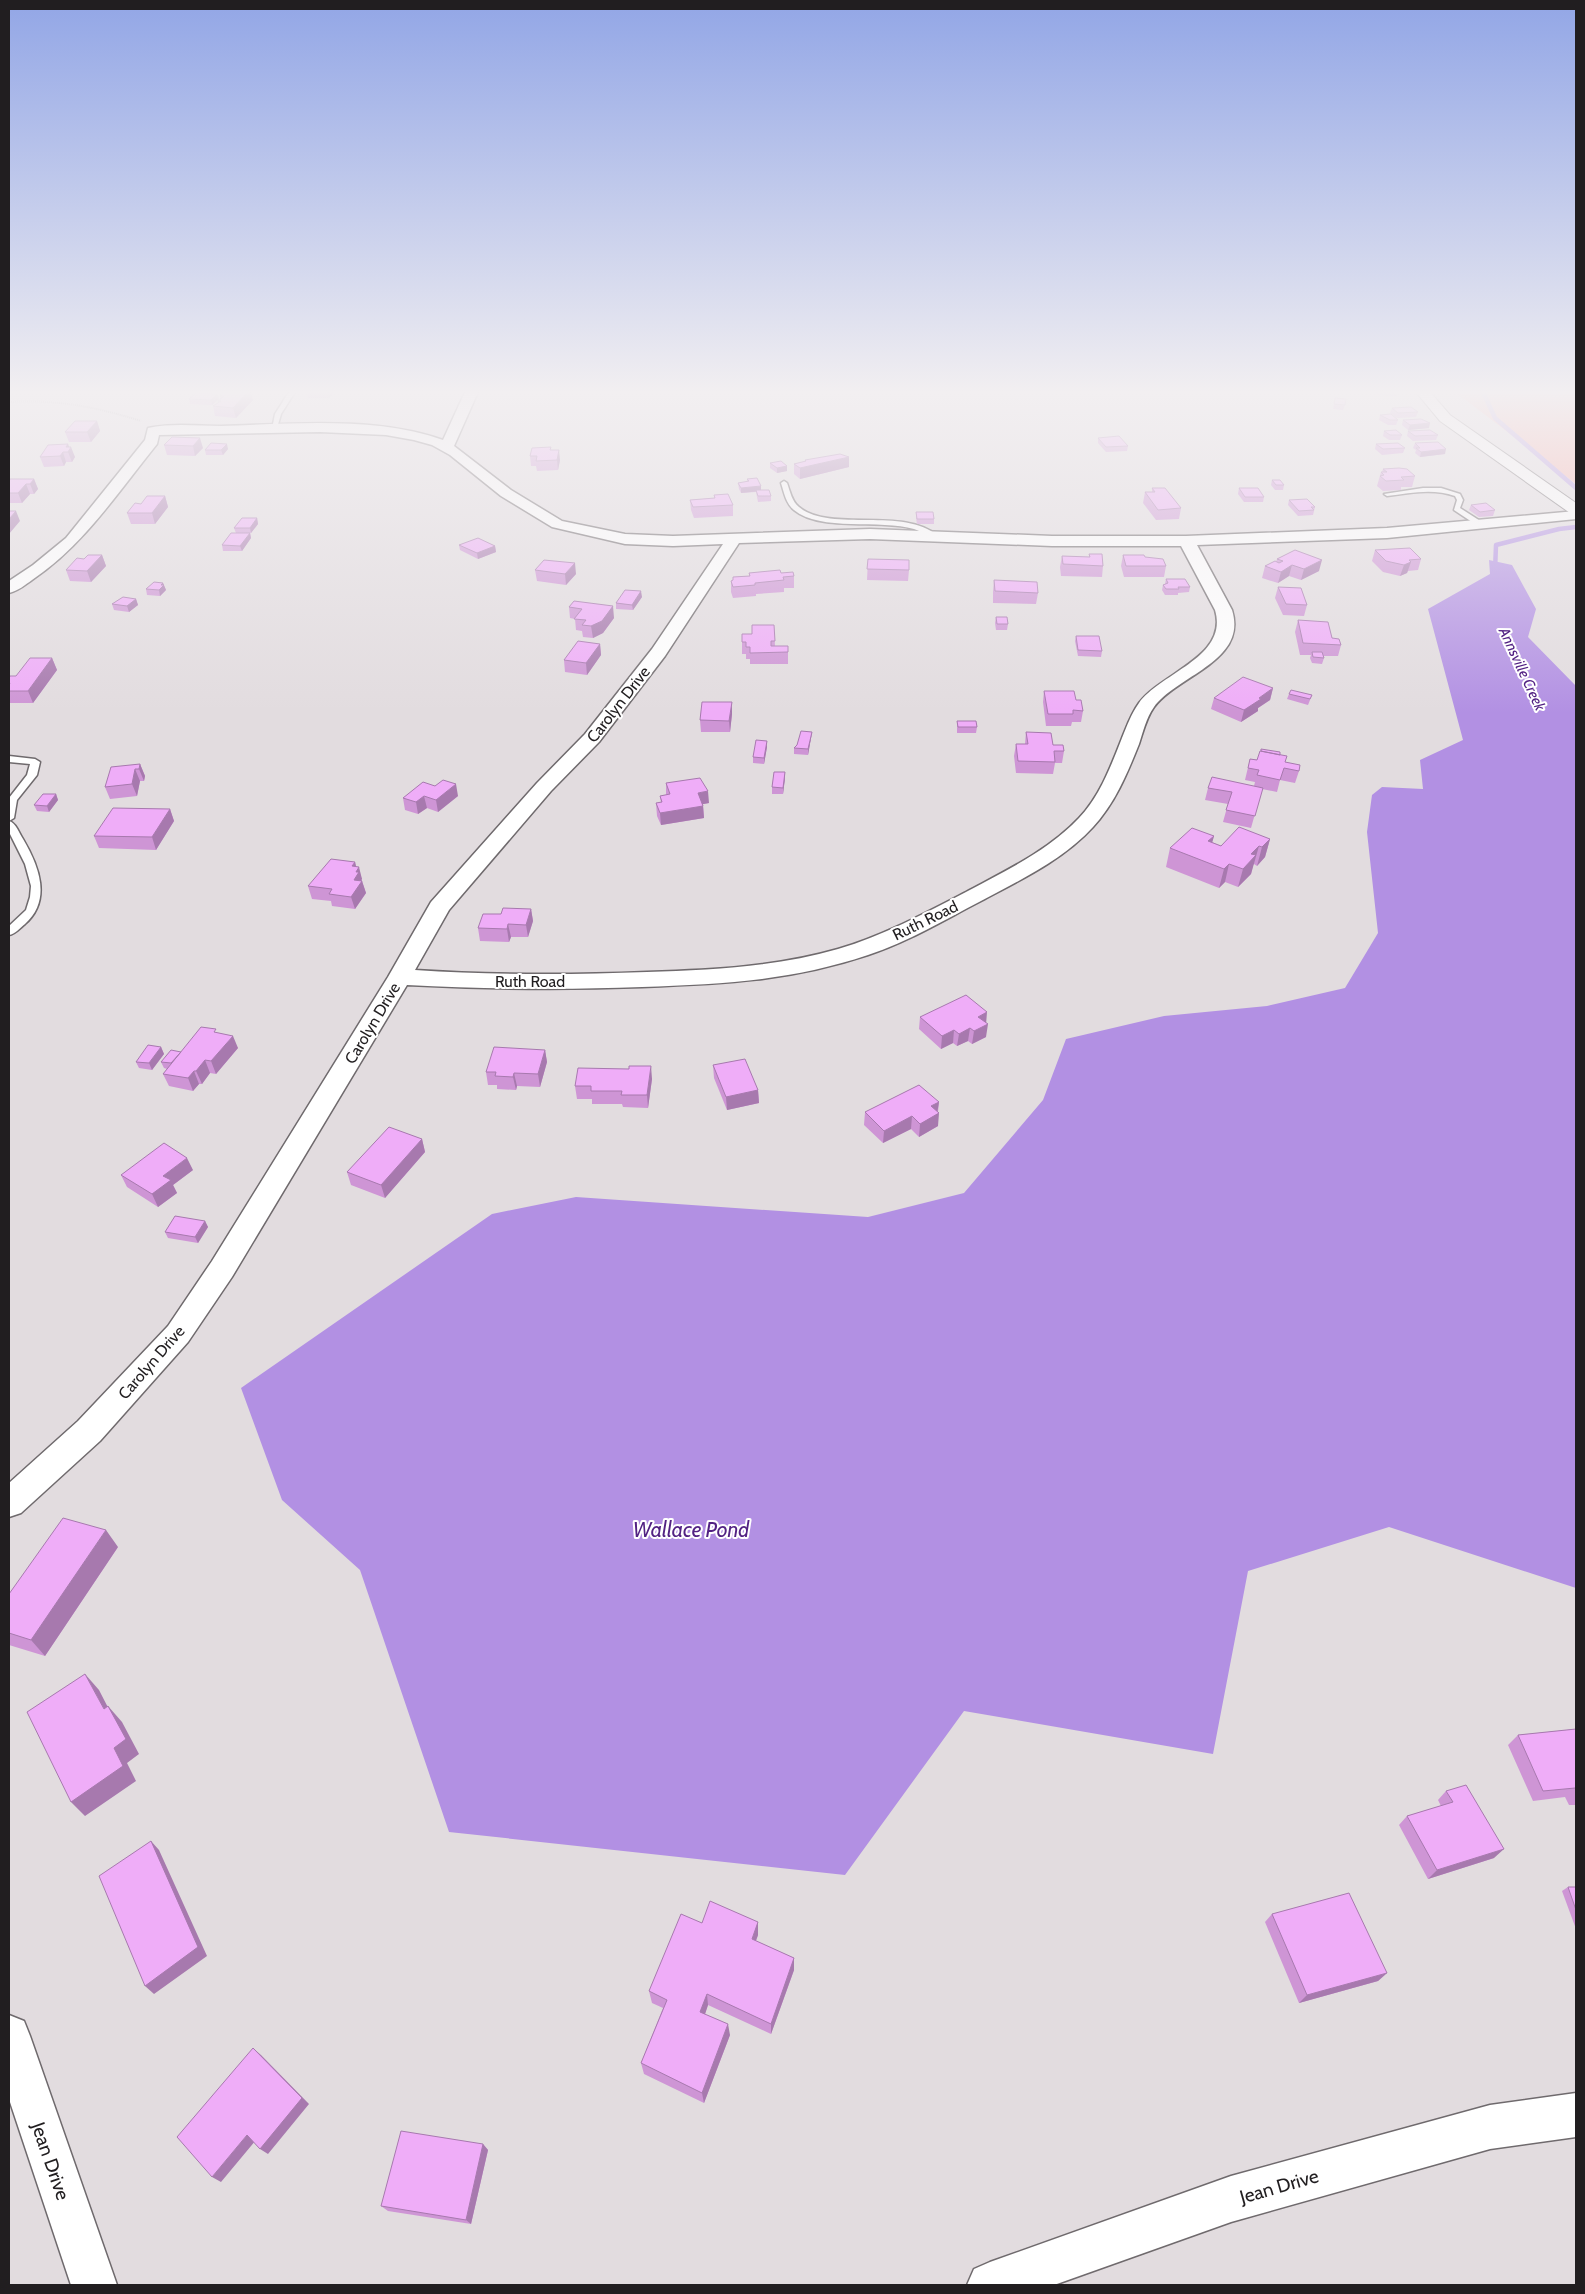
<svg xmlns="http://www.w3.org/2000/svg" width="1585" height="2294" font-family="Cabin,sans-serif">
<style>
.green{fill:#fcafa8}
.water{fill:#b290e3}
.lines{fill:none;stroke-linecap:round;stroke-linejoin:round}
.stream{stroke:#b290e3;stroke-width:4.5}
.lane-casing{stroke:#6f6a6d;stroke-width:3}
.street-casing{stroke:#6f6a6d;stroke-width:3}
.highway-casing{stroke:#6f6a6d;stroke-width:2}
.path{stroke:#a39ea1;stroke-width:2;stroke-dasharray:1 1;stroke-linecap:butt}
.lane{fill:#fff;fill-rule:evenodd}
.street{fill:#fff;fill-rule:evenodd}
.highway{fill:#fff;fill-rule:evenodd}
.wall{fill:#ce95d5}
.shaded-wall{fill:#a779ae}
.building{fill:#efadf8;stroke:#a779ae}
.labels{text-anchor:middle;stroke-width:4;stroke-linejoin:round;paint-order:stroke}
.far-water-label{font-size:15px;font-style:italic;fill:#522283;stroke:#fff}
.street-label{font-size:16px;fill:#211e20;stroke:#fff}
.near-street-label{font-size:19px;fill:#211e20;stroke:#fff}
.near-water-label{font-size:21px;font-style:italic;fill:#522283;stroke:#fff}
</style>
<rect width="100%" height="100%" fill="#e2dcdf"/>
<path class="green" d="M1457 392H1576V484L1459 395Z"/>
<path class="water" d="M1489 560 1512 565 1536 609 1528 637 1576 686V1588L1389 1527 1248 1571 1213 1754 964 1711 845 1875 449 1832 360 1570 282 1500 241 1388 492 1214 576 1197 868 1217 964 1193 1043 1100 1066 1039 1164 1016 1267 1006 1345 988 1378 933 1367 832 1372 795 1382 787 1423 789 1420 760 1463 740 1428 609 1490 574Z"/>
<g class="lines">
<path class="stream" d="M1483 392 1495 418 1576 488
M1495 571 1496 545 1559 529 1576 527"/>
<defs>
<path id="lane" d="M289 392H295L281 414 277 428 272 429 275 414Z
M784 481 787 483C790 491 792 502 799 507 830 533 903 506 938 536L931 538C926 535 920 531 914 529 881 519 820 532 794 510 786 504 784 492 781 483Z
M1423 488H1441L1460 494 1463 500 1460 508 1485 524 1478 526 1454 510 1457 500 1455 496C1433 488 1410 493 1387 496L1384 494Z
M9 756 35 759 40 762 37 775 17 800 14 818 9 821V798L27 775 30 764 9 762Z
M9 821C16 823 19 833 23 839 39 866 52 900 25 924 20 928 15 934 9 935V926L26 910 30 897 31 886 25 864 9 832Z"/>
<path id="street" d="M465 392H478L454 446 511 490 562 521 625 534 673 536 870 529 1052 536H1186L1387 528 1576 511V519L1387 538 1197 545 1232 610C1248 661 1178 675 1154 707 1146 718 1143 732 1139 744 1127 774 1115 803 1093 827 1063 860 1020 880 981 901 944 920 908 942 868 955 790 981 723 984 642 987 564 990 485 989 407 985L232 1277 188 1342 100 1441 21 1513 9 1517V1483L78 1421 168 1326 212 1261 388 977 431 902 537 783 585 734 652 649 723 544 673 546 625 544 552 527 501 496 450 455 432 445 414 440 386 435 320 432 159 435 157 444C118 492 84 545 32 580 25 585 18 591 9 593V581L33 565 66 538 145 440 148 428C171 423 198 426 221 426 292 424 375 416 443 440ZM870 539 1052 546H1181L1215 610C1229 657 1162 672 1139 703 1131 714 1127 726 1122 738 1111 766 1100 796 1079 818 1048 851 1005 871 966 892 925 913 883 936 838 949 775 967 712 970 647 972 570 975 492 975 415 970L449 910 551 791 599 742 665 656 739 543Z
M9 2015 24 2021 30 2036 117 2285H71L9 2099Z
M1576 2093V2137L1490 2149 1231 2222 1054 2285H967L974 2269 990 2262 1231 2176 1490 2105Z"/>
<path id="highway" d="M1416 392H1430L1450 415 1576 503V515L1570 513 1440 421Z"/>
</defs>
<use href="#lane" class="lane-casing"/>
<use href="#street" class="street-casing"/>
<use href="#highway" class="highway-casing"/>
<path class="path" d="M9 402C55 399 97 407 141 421"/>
<use href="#lane" class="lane"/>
<use href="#street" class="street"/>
<use href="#highway" class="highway"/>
</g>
<path class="wall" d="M334 392 329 398H308L307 393Z
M1376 392H1398L1397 396 1377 395Z
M217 394 219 399 212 405 190 404 189 399Z
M220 396 253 400 236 418 215 416 213 406 218 403V401L220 399Z
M1335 398 1345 405 1343 410 1333 409Z
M1392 408 1418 412 1416 417 1397 418 1390 413Z
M1380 415 1398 420 1396 425H1388L1379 420Z
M1403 420 1429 428 1408 430 1402 425Z
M97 421 100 431 91 442H69L65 432Z
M1384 431 1402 435 1400 440H1389L1383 436Z
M1408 431 1438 435 1436 440 1413 441 1407 436Z
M172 437 203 448 195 456 167 455 164 445Z
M1098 438 1128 446 1127 451 1106 452 1098 443Z
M1415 443 1445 454 1420 457 1415 453 1416 450 1413 448Z
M1376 444 1405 448 1403 453 1382 455 1375 449Z
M69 447 75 457 72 462H66L64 466 44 467 40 457Z
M228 449 223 455H206L205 450Z
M551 450 560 460 558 470 537 471 536 466H531L530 456Z
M805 460 849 467 800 479 794 474V464L805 462Z
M770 463 787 466V471L777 473 770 468Z
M1383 469 1415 476 1412 487H1401V490L1383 491 1377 486 1381 472H1382Z
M34 479 38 489 34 494H30L22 503H9V481Z
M747 479 761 490 771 496V501L758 502 756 492 741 493 739 489 738 483 747 482Z
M1272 480 1284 485 1283 490H1275L1271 485Z
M1152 488 1181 508 1179 519 1156 520 1143 503 1145 492H1152Z
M1239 488 1264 497 1263 502H1244L1238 494Z
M714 495 733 505V516L694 518 691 510 690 500 714 498Z
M165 496 168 507 155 524H131L127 513 141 504Z
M1289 500 1315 507 1313 515 1298 516 1288 505Z
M1471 505 1495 510 1493 516 1479 517 1469 510Z
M916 512 934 519V524H917L916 518Z
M257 518 258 524 251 533H250L251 538 242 551H223L222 545 236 533 234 528Z
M459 545 495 546 496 552 478 559 460 550Z
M1375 550 1421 559 1418 570 1408 571 1407 573 1400 576 1383 572 1372 561Z
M1089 554 1103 566 1102 577 1061 576 1060 567 1062 556 1089 557Z
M102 555 106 566 91 582 70 581 66 570 84 559Z
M1123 555 1166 566 1164 577H1124L1121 566Z
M868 559 909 570 908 581 867 580Z
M1277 559 1319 571 1301 580 1289 576 1278 583 1262 578 1265 566 1276 562Z
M535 570 576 574 566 585 537 581Z
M749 573H781L794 576V588H784V592L756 594V596L733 598 731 592V581L733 580V577L749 576Z
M1166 579 1190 587 1189 592 1178 593V595H1165L1162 590 1163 585 1165 584Z
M994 580 1038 593 1036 604 993 603V592Z
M163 583 166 590 160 596 147 595 146 589Z
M1278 587 1307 605 1304 616 1283 615 1275 598Z
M642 597 633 610 616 609V603Z
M136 599 138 605 129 612 114 610 112 604Z
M574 601 614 618 603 633 593 638 583 637 582 631 576 630 575 619 570 618 569 607Z
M996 617 1008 624 1007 630H996L995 623Z
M1298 620 1332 638 1341 645 1338 656H1323L1324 658 1322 664 1312 663 1310 658 1311 655H1300L1295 632Z
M774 625 775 646H788V664H750V659H746V654H742V642L752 634Z
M1076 636 1102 651 1101 657 1078 656 1075 641Z
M600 644 601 655 587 675 565 672 564 660Z
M52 658 57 670 33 703H9V678L16 676Z
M1273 688 1270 700 1258 708V711L1241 722 1211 709 1214 698Z
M1044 691 1076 700 1083 711 1081 722H1072L1071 726H1046L1043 702Z
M1289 694 1312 695 1308 705 1287 699Z
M732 702V714L730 732H701L700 720Z
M957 721 977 727 976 733H957Z
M812 732 811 738 808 755 794 754V748Z
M1026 732 1053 745 1064 751 1062 763H1055L1053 774 1016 773 1014 756 1016 744H1025Z
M767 741V747L764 764 753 763V757Z
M1280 755 1285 762 1299 771 1295 783 1280 780 1277 792 1262 789 1251 828 1223 822 1228 804 1205 800 1208 788 1254 786 1255 782 1245 780 1250 759 1257 760Z
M140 764 145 776 144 781H140L137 796 110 799 105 787Z
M785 772V778L783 794H772V787Z
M666 783 709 803 703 804 704 818 661 825 657 816 656 803H661L660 796 666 795Z
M435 786 458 796 438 812 427 808 418 814 405 810 403 798Z
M56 794 58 800 49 812 37 811 34 805Z
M170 809 174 821 156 850 99 848 94 836Z
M1214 836 1212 842 1221 846 1270 839 1265 857 1257 866 1254 864 1253 865 1251 874 1238 887 1225 882 1219 888 1166 867 1170 848Z
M355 862 356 867 362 879V881L366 893 355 909 332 906 331 901 312 899 308 886Z
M531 909 533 921 528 937H511L509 942 480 941 478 928 501 914Z
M920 1017 986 1023V1037L972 1044 968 1041 957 1046 953 1043 941 1049 919 1029Z
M218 1033 238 1048 216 1074 210 1073 202 1084H199L193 1091 169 1086 163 1074 167 1069 164 1068 161 1062Z
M161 1047 164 1054 152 1070 139 1068 136 1062Z
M545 1050 547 1062 540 1087 517 1086 516 1090 497 1089V1085H488L486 1072Z
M713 1065 758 1090 759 1103 727 1110 714 1078Z
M652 1079 648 1108 623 1107 622 1104H592V1099H577L575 1086Z
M939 1102 938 1112V1126L919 1137 911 1129 883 1143 864 1125 865 1112Z
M422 1139 425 1152 385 1198 351 1185 347 1172Z
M193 1170 173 1185 177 1193 158 1207 127 1187 121 1175Z
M205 1221 208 1227 198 1243 168 1238 165 1232Z
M118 1547 45 1656 9 1645V1594Z
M1576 1729V1805H1569L1565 1797 1533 1801 1508 1745 1518 1735Z
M1446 1791 1494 1858 1428 1879 1399 1825 1407 1816 1441 1806 1438 1800Z
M1568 1887H1576V1929L1562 1891Z
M1272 1914 1387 1973 1378 1981 1299 2003 1265 1922Z
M758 1922V1935L756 1941 794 1958V1970L771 2034 708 2005 705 2014 730 2035 704 2103 644 2074 641 2063 663 2008 652 2003 649 1991 702 1923Z
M483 2144 488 2150 471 2224 388 2211 381 2206Z"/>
<path class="shaded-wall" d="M248 392H251L253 400 236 418 233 408Z
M329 392H334L329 398 328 394Z
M217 394 219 399 212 405 211 400Z
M97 421 100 431 91 442 87 432Z
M1430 423 1429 428 1408 430 1410 425Z
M200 438 203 448 195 456 193 446Z
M68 444 70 449 71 447 75 457 72 462 66 447Z
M227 444 228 449 223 455 221 450Z
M1446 449 1445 454 1420 457 1421 452Z
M559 450 560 460 558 470 557 460Z
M63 452 66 462 64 466 60 456Z
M849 457V467L800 479V468Z
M787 466V471L777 473V468Z
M34 479 38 489 34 494 30 484Z
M26 484 30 494 22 503 18 493Z
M761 486V491L741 493V488Z
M165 496 168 507 155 524 152 513Z
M16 511 20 521 9 534V519Z
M257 518 258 524 251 533 250 528Z
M250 533 251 538 242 551 240 546Z
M495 546 496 552 478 559 477 553Z
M102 555 106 566 91 582 87 571Z
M1322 560 1319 571 1301 580 1304 569Z
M1411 562 1407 573 1400 576 1404 565Z
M575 563 576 574 566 585 565 574Z
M1292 565 1289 576 1278 583 1281 572Z
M163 583 166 590 160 596 159 590Z
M641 591 642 597 633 610 632 605Z
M136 599 138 605 129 612 127 606Z
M613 606 614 618 603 633 593 638 591 626Z
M600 644 601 655 587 675 586 663Z
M52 658 57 670 33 703 28 691Z
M1273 688 1270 700 1258 708V711L1241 722 1244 710 1259 698Z
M732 702V714L730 732 729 721Z
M812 732 811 738 808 755V749Z
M767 741V747L764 764V758Z
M140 764 145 776 144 781 139 769Z
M135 769 140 781 137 796 132 784Z
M785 772V778L783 794V788Z
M456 784 458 796 438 812 436 800Z
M708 791 709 803 698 805V793Z
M56 794 58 800 49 812 47 806Z
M424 796 427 808 418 814 416 802Z
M703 806 704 818 661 825 660 813Z
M170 809 174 821 156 850 152 837Z
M1214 836 1209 854 1208 841Z
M1270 839 1265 857 1257 866 1262 847Z
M1259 846 1251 874 1238 887 1243 869 1251 854Z
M355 862 357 870 359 867 362 879 361 880 362 882V881L366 893 355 909 351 897 352 866Z
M1229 864 1225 882 1219 888 1224 869Z
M531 909 533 921 528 937 526 925Z
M508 924 511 937 509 942 507 929Z
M987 1012 986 1025 978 1017Z
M988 1024 986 1037 972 1044 974 1031Z
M970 1028 968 1041 957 1046 959 1034Z
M954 1030 953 1043 941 1049 942 1036Z
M233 1036 238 1048 216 1074 211 1061Z
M161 1047 164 1054 152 1070 149 1063Z
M545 1050 547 1062 540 1087 538 1074Z
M205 1060 210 1073 202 1084 196 1071Z
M651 1066 652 1079 648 1108 647 1095Z
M194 1071 199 1084 193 1091 188 1078Z
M514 1073 517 1086 516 1090 513 1077Z
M758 1090 759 1103 727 1110 726 1097Z
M939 1102 937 1114 939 1113 938 1126 919 1137 920 1124 931 1106Z
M912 1116 911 1129 883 1143 884 1131Z
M422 1139 425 1152 385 1198 381 1185Z
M187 1158 193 1170 173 1185 177 1193 158 1207 152 1194 163 1176Z
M205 1221 208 1227 198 1243 195 1237Z
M106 1530 118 1547 45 1656 31 1640Z
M85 1674 99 1690 117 1725 104 1709Z
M108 1706 122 1722 139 1754 127 1763 136 1781 85 1816 71 1802Z
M151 1841 159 1850 207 1956 154 1994 145 1986Z
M1504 1849 1494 1858 1428 1879 1437 1870Z
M758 1922V1935L752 1951V1939Z
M794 1958V1970L771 2034V2024Z
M1387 1973 1378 1981 1299 2003 1307 1995Z
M707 1994 708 2005 702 2023 700 2012Z
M728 2024 730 2035 704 2103 702 2093Z
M253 2048 261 2055 309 2104 268 2154 260 2149Z
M247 2135 256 2140 221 2182 212 2177Z
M483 2144 488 2150 471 2224 466 2220Z"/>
<path class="building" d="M223 392H248L233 408 213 406 221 401H218L224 396H220Z
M308 392H329L328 394 307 393Z
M196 393 217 394 211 400 189 399Z
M1335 398 1346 399 1345 405 1334 404Z
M1411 407 1418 412 1398 413 1392 408Z
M1391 414 1398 420H1390L1380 415Z
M1421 419 1430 423 1410 425 1403 420Z
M75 421H97L87 432H65Z
M1396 430 1402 435H1390L1384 431Z
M1430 430 1438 435 1415 436 1408 431Z
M1119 436 1128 446 1106 447 1098 438Z
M172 437 200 438 193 446 164 445Z
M1438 442 1446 449 1421 452 1416 448H1420L1415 443Z
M211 443 227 444 221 450H205Z
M1398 443 1405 448 1383 449 1376 444Z
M68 444 66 447H71L68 452H63L60 456 40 457 48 445Z
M551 447 550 450H559L557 460 536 461 537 456H530L532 448Z
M840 454 849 457 800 468 794 464 806 461 805 460Z
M781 461 787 466 777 468 770 463Z
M1399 468 1407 469 1415 476 1401 477 1404 480 1386 481 1380 476 1384 475 1381 472H1387L1383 469Z
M757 478 761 486 741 488 738 483 749 481 747 479Z
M10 479H34L30 484H26L18 493H9V481Z
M1272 480H1280L1284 485H1276Z
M1152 488H1165L1181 508 1158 510 1145 492H1155Z
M1239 488H1258L1264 497H1245Z
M756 490H769L771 496H758Z
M728 494 733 505 693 507 690 500 715 498 714 495Z
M147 496H165L152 513H127L135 503 141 504Z
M1307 499 1315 507H1311L1314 510 1299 511 1289 500Z
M1486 503 1495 510 1480 512 1471 505Z
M9 511H16L9 519Z
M916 512H933L934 519H917Z
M242 518H257L250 528H234Z
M231 533H250L240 546 222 545Z
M478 538 495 546 477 553 459 545Z
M1410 548 1421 559 1409 560 1411 562 1404 565 1386 561 1375 550Z
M1295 550 1322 560 1304 569 1292 565 1281 572 1265 566 1275 561 1279 563 1283 561 1277 559Z
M1089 554H1102L1103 566 1063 564 1062 556 1090 557Z
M88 555H102L87 571 66 570 77 558 84 559Z
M1123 555H1144L1145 557 1163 559 1166 566H1126Z
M868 559 909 560V570L867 569Z
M544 560 575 563 565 574 535 570Z
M780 570 781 573 793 572 794 576 783 577 784 580 755 583V585L733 587 731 581 733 580V577L750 576 749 573Z
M1166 579H1185L1190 587H1178L1179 589H1166L1163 585 1168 583Z
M994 580 1037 582 1038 593 995 591Z
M154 582 163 583 161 585H164L159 590 146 589Z
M1278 587 1301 588 1307 605 1286 604Z
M625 590 641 591 632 605 616 603Z
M123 597 136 599 127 606 112 604Z
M574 601 613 606 602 621 591 626 582 625 586 620 574 619 582 609 569 607Z
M996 617H1007L1008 624H997Z
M1298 620 1328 622 1332 638 1339 639 1341 645 1303 643Z
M752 625H774L775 641H771V646H788V652L750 653V647H746V642H742V634H752Z
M1076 636H1099L1102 651 1078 650Z
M578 641 600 644 586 663 564 660Z
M1312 652H1322L1324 658 1313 657Z
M30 658H52L28 691H9V685L10 683H9V678L10 676H16Z
M1243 677 1273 688 1259 698 1261 699 1244 710 1214 698Z
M1291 690 1312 695 1310 699 1289 694Z
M1044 691H1074L1076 700H1081L1083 711 1073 710V714H1048Z
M702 702H732L729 721 700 720Z
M957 721H976L977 727H958Z
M801 731 812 732 808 749 794 748 797 745Z
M1026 732 1051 733 1053 745H1063L1064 751H1054L1055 762 1018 761 1016 744H1028Z
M756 740 767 741 764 758 753 757Z
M1261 749 1280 752V755L1261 751Z
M1260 751 1287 756 1285 762 1300 765 1299 771 1284 768 1280 780 1257 775 1259 770 1248 768 1250 759 1257 760Z
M140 764 139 769H135L132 784 105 787 111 767Z
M774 772H785L783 788 772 787Z
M1212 777 1263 788 1255 816 1226 810 1232 792 1208 788Z
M700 778 708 791 698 793 703 806 660 813 656 803 662 802 660 796 670 794 666 783Z
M443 780 456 784 436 800 424 796 416 802 403 798 423 782 435 786Z
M43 794H56L47 806 34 805Z
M113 808 170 809 152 837 94 836Z
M1239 827 1270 839 1262 847 1259 846 1251 854 1256 855 1243 869 1229 864 1224 869 1170 848 1192 828 1214 836 1208 841 1221 846Z
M331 859 355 862 352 866 359 867 356 872H359L354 880 362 881 351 897 329 894 332 889 308 886Z
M503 908 531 909 526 925 508 924 507 929 478 928 483 914H501Z
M966 995 987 1012 978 1017 988 1024 974 1031 970 1028 959 1034 954 1030 942 1036 920 1017Z
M201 1027 216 1029 214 1032 233 1036 211 1061 205 1060 196 1071H194L188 1078 163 1074Z
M148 1045 161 1047 149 1063 136 1062Z
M494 1047 545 1050 538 1074 514 1073 513 1077 495 1076 496 1072H486Z
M171 1050 181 1052 171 1063 161 1062Z
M745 1059 758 1090 726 1097 713 1065Z
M629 1066H651L647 1095H621L622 1091H591V1086H575L578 1068 629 1069Z
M919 1085 939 1102 931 1106 939 1113 920 1124 912 1116 884 1131 865 1112Z
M389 1127 422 1139 381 1185 347 1172Z
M164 1143 187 1158 163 1176 171 1180 152 1194 121 1175Z
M175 1216 205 1221 195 1237 165 1232Z
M63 1518 106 1530 31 1640 9 1633V1594Z
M85 1674 104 1709 108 1706 126 1739 114 1748 123 1766 71 1802 27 1712Z
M1576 1729V1789L1575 1788 1543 1791 1518 1735Z
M1466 1785 1504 1849 1437 1870 1407 1816 1453 1802 1446 1791Z
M151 1841 198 1947 145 1986 99 1876Z
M1568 1887H1576V1910Z
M1349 1893 1387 1973 1307 1995 1272 1914Z
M710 1901 758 1922 752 1939 794 1958 771 2024 707 1994 700 2012 728 2024 702 2093 641 2063 667 2000 649 1991 681 1914 702 1923Z
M253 2048 302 2098 260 2149 247 2135 212 2177 177 2137Z
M401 2131 483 2144 466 2220 381 2206Z"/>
<linearGradient id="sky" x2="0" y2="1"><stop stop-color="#92a6e6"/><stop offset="0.55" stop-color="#f2eff1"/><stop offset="1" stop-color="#f2eff1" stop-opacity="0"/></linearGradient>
<rect width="1585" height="713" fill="url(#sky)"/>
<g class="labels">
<g class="far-water-label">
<text transform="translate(1522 669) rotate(65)" y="5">Annsville Creek</text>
</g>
<g class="street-label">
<text transform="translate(618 704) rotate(-52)" y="6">Carolyn Drive</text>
<text transform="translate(925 920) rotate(-26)" y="6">Ruth Road</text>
<text x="530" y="987">Ruth Road</text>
<text transform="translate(372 1023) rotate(-59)" y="6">Carolyn Drive</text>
<text transform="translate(151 1362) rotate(-49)" y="6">Carolyn Drive</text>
</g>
<g class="near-street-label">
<text transform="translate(51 2161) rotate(71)" y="7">Jean Drive</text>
<text transform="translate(1279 2186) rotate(-16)" y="7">Jean Drive</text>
</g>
<g class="near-water-label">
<text x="691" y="1537">Wallace Pond</text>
</g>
</g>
<rect width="1585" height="2294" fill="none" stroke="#211e20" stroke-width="20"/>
</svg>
